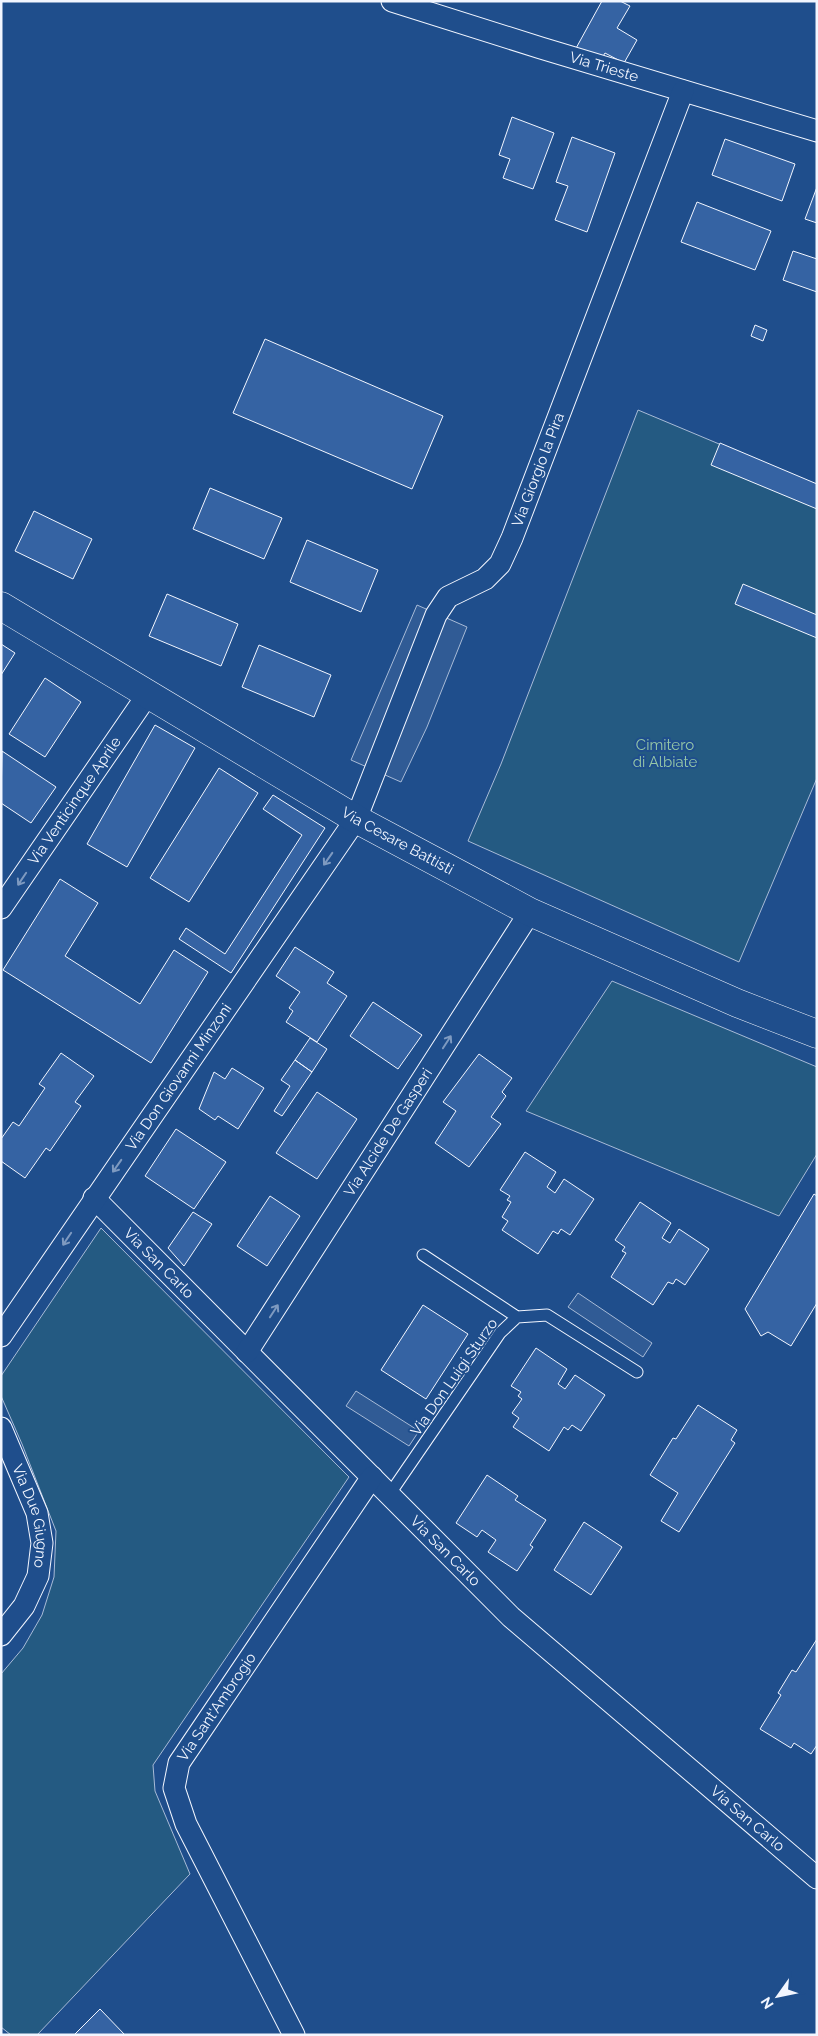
<svg xmlns="http://www.w3.org/2000/svg" width="818" height="2036" font-family="Raleway,sans-serif">
<style>
.green{fill:#245a82;stroke:#a8bbd7}
.parking{fill:#305b95;stroke:#a8bbd7}
.building{fill:#3563a3;stroke:#f2f6ff}
.lines{fill:none;stroke-linecap:round;stroke-linejoin:round}
.service-casing{stroke:#f2f6ff;stroke-width:13}
.minor-casing{stroke:#f2f6ff;stroke-width:23}
.tertiary-casing{stroke:#f2f6ff;stroke-width:29}
.service{stroke:#1f4e8c;stroke-width:11}
.minor{stroke:#1f4e8c;stroke-width:21}
.tertiary{stroke:#1f4e8c;stroke-width:28}
.oneway{stroke:#7e9ac0}
.labels{text-anchor:middle;stroke-width:4;stroke-linejoin:round;paint-order:stroke}
.street-label{font-size:15px;fill:#f2f6ff;stroke:#1f4e8c}
.park-label{font-size:15px;fill:#97c8a6;stroke:#1f4e8c}
</style>
<rect width="100%" height="100%" fill="#1f4e8c"/>
<path class="green" d="M638 410 817 485V778L739 962 468 841 501 764Z
M612 981 817 1067V1154L779 1216 526 1111Z
M101 1228 349 1477 153 1765 155 1791 190 1874 37 2035H11L1 2027V1674L23 1648 42 1615 54 1577 56 1531 22 1444 1 1396V1376Z"/>
<path class="parking" d="M417 605 467 627 427 727 401 782 351 760Z
M578 1293 652 1343 643 1357 568 1307Z
M356 1391 419 1431 409 1446 346 1406Z"/>
<path class="building" d="M602 1H620L630 6 617 28 637 40 624 63 605 53 599 63 575 50Z
M512 117 554 133 533 189 503 178 510 159 499 155Z
M572 137 615 153 587 232 555 220 568 186 556 182Z
M725 139 795 164 782 201 712 175Z
M817 187V223L805 219Z
M697 202 771 231 755 270 681 242Z
M793 251 817 259V292L783 280Z
M755 325 767 330 763 341 751 336Z
M265 339 443 416 412 489 233 413Z
M720 443 817 484V509L711 465Z
M210 488 282 518 264 559 193 529Z
M34 511 92 539 73 579 15 551Z
M307 540 378 570 361 612 290 582Z
M743 584 817 615V638L735 604Z
M167 594 238 624 221 666 149 636Z
M1 644 15 653 1 675Z
M259 645 331 675 314 717 242 687Z
M45 678 81 702 45 757 9 734Z
M155 725 195 748 127 867 87 844Z
M2 751 56 787 31 823 1 803Z
M219 768 258 793 189 902 150 878Z
M273 795 325 828 231 973 179 939 186 928 225 954 302 835 263 809Z
M60 879 98 903 65 956 140 1004 174 950 208 972 151 1063 3 970Z
M295 947 334 972 327 983 347 996 317 1042 286 1022 293 1011 289 1008 300 992 276 976Z
M373 1002 422 1035 398 1069 350 1036Z
M310 1038 327 1049 312 1072 295 1060Z
M61 1053 94 1076 75 1102 81 1106 50 1151 46 1148 25 1178 1 1161V1139L13 1122 19 1126 45 1088 39 1084Z
M479 1054 512 1078 502 1092 506 1096 491 1117 501 1124 469 1167 435 1143 456 1111 443 1102Z
M295 1060 312 1072 282 1116 274 1111 290 1086 281 1080Z
M232 1068 264 1088 238 1129 218 1116 215 1120 199 1109 214 1072 225 1079Z
M317 1092 357 1119 317 1179 276 1153Z
M176 1129 226 1162 194 1209 145 1176Z
M525 1152 556 1172 547 1187 555 1193 564 1179 594 1199 570 1235 561 1229 558 1234 553 1231 538 1254 502 1230 508 1221 502 1217 511 1202 507 1200 510 1196 500 1190Z
M814 1194 817 1196V1303L791 1346 768 1332 761 1336 745 1309Z
M270 1196 300 1216 267 1266 237 1246Z
M640 1202 671 1223 662 1238 670 1243 679 1229 709 1249 685 1285 676 1279 673 1284 668 1282 653 1305 611 1277 626 1253 622 1251 625 1247 615 1240Z
M193 1212 212 1224 184 1266 168 1248Z
M423 1305 468 1334 426 1399 381 1370Z
M536 1348 567 1369 558 1384 565 1389 575 1375 605 1395 581 1431 572 1425 568 1430 564 1427 549 1451 513 1427 519 1418 512 1413 522 1399 518 1396 521 1392 511 1386Z
M698 1405 737 1430 731 1440 735 1443 679 1532 661 1521 678 1493 650 1475 673 1438 676 1439Z
M487 1475 518 1496 515 1500 546 1520 530 1545 533 1547 517 1571 488 1552 496 1540 482 1530 477 1537 456 1523Z
M584 1522 622 1547 591 1595 554 1570Z
M817 1639V1745L811 1754 794 1743 791 1748 760 1729 781 1695 778 1693 792 1670 796 1672Z
M100 2009 125 2035H74Z"/>
<g class="lines">
<defs>
<path id="service" d="M423 1255 517 1317
M389 1495 500 1333 517 1317 547 1315 637 1372"/>
<g id="minor">
<path id="s1" d="M392 1 541 48 817 131"/>
<path id="s2" d="M1 908 148 694"/>
<path id="s3" d="M94 1198 511 1617 817 1878"/>
<path id="s4" d="M1 1336 356 819 436 615 448 597 485 579 500 564 512 538 683 91"/>
<path id="s5" d="M247 1352 530 912"/>
<path id="s6" d="M1 1428 37 1513 42 1543 38 1576 24 1606 1 1635"/>
<path id="s7" d="M294 2035 186 1824 174 1788 179 1763 372 1477"/>
</g>
<g id="tertiary">
<path id="s8" d="M1 606 356 819 530 912 737 1003 817 1034"/>
</g>
</defs>
<use href="#service" class="service-casing"/>
<use href="#minor" class="minor-casing"/>
<use href="#tertiary" class="tertiary-casing"/>
<use href="#service" class="service"/>
<use href="#minor" class="minor"/>
<use href="#tertiary" class="tertiary"/>
</g>
<defs><path id="oneway-shaft" d="M-6 0H5M1.5-3L5.5 0L1.5 3" fill="none" stroke-width="1.6" stroke-linecap="round" stroke-linejoin="round" transform="scale(1.25)"/></defs>
<g class="oneway">
<use href="#oneway-shaft" transform="translate(328 859) rotate(125)"/>
<use href="#oneway-shaft" transform="translate(22 879) rotate(124)"/>
<use href="#oneway-shaft" transform="translate(447 1042) rotate(-57)"/>
<use href="#oneway-shaft" transform="translate(117 1166) rotate(125)"/>
<use href="#oneway-shaft" transform="translate(67 1239) rotate(124)"/>
<use href="#oneway-shaft" transform="translate(274 1311) rotate(-57)"/>
</g>
<g class="labels">
<g class="street-label">
<text dy="5" stroke="none"><textPath href="#s1" startOffset="222">Via Trieste</textPath></text>
<text dy="5" stroke="none"><textPath href="#s4" startOffset="1032">Via Giorgio la Pira</textPath></text>
<text dy="5" stroke="none"><textPath href="#s2" startOffset="130">Via Venticinque Aprile</textPath></text>
<text dy="5" stroke="none"><textPath href="#s8" startOffset="461">Via Cesare Battisti</textPath></text>
<text dy="5" stroke="none"><textPath href="#s4" startOffset="314">Via Don Giovanni Minzoni</textPath></text>
<text dy="5" stroke="none"><textPath href="#s5" startOffset="261">Via Alcide De Gasperi</textPath></text>
<text dy="5" stroke="none"><textPath href="#s3" startOffset="92">Via San Carlo</textPath></text>
<text transform="translate(454 1377) rotate(-55)" y="5">Via Don Luigi Sturzo</text>
<text dy="5" stroke="none"><textPath href="#s6" startOffset="94">Via Due Giugno</textPath></text>
<text dy="5" stroke="none"><textPath href="#s3" startOffset="498">Via San Carlo</textPath></text>
<text dy="5" stroke="none"><textPath href="#s7" startOffset="368">Via Sant'Ambrogio</textPath></text>
<text dy="5" stroke="none"><textPath href="#s3" startOffset="902">Via San Carlo</textPath></text>
</g>
<g class="park-label">
<text x="665" y="750">Cimitero<tspan x="665" dy="17">di Albiate</tspan></text>
</g>
</g>
<rect width="818" height="2036" fill="none" stroke="#f2f6ff" stroke-width="5"/>
<g transform="translate(778 1996) rotate(237)" stroke="#1f4e8c" stroke-width="4" paint-order="stroke">
<path d="M0-4L9 19L0 12L-9 19Z" fill="#f2f6ff"/>
<text y="-8" font-size="14" font-weight="bold" text-anchor="middle" fill="#f2f6ff">N</text>
</g>
</svg>
